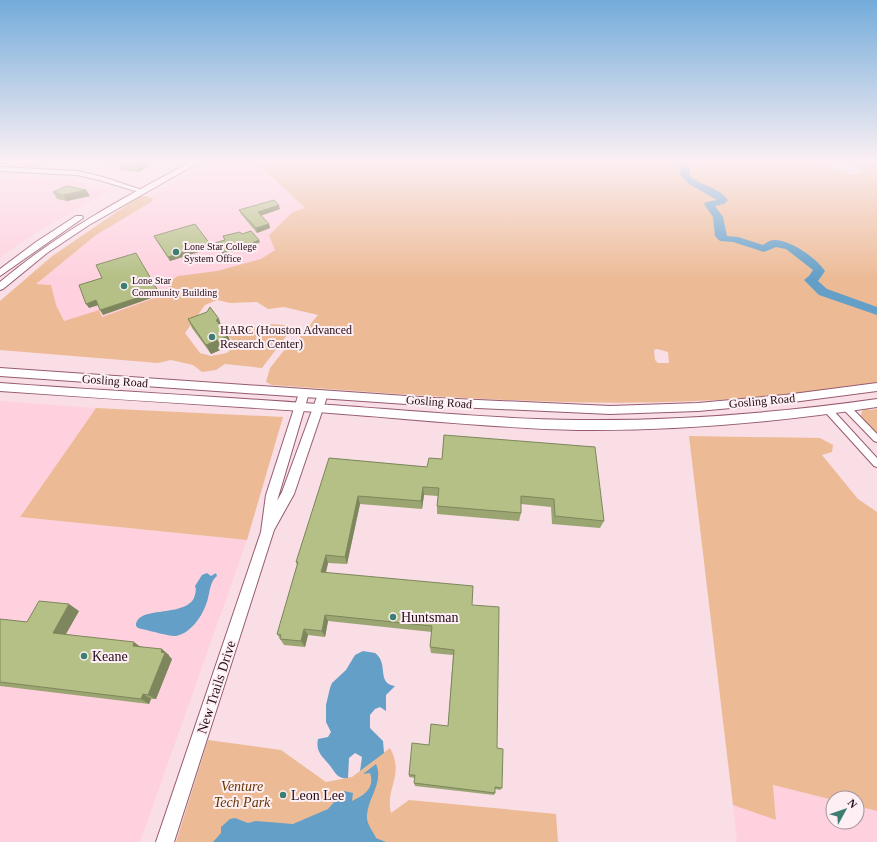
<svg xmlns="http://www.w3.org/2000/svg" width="877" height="842" font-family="'Times New Roman',serif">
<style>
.built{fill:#ffd1df}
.green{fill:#ecbb96;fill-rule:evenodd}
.water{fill:#639fc6}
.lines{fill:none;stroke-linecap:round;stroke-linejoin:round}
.stream{stroke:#639fc6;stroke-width:1.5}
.river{fill:#639fc6;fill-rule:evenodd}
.minor-casing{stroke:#965b6f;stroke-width:2}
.tertiary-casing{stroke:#965b6f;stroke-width:2}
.secondary-casing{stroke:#965b6f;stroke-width:2}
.minor{fill:#fff;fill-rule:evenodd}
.tertiary{fill:#fff;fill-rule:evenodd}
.secondary{fill:#fff;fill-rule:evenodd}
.wall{fill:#9ba572}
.shaded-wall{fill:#7e865d}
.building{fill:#b4c085;stroke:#7e865d}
.poi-dot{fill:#3c7f71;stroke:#fdeff3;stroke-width:1.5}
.labels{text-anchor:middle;stroke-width:4;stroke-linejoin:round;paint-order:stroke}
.far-poi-label{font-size:10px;fill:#240d16;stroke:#fdeff3;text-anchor:start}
.poi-label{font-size:12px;fill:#240d16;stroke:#fdeff3;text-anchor:start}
.street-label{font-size:12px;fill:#240d16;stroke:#fdeff3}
.near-poi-label{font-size:14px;fill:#240d16;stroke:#fdeff3;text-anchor:start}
.near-street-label{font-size:14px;fill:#240d16;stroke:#fdeff3}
.near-park-label{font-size:14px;font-style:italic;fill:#673500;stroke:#fdeff3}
</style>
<rect width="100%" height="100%" fill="#f9dee6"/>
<path class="built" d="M212 160H255L307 209 285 259 33 351 0 350V315L18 294 130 209Z
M14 176 68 178 111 190 32 235 0 258V181Z
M0 401 96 408 20 517 247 540 140 842H0Z
M773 785 833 800V822H857V806L877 811V842H737L733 805 776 819Z"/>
<path class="green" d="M0 160H50C42 168 37 169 25 168V166L0 164Z
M254 160H810L852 175 861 172 851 160H877V382C677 418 473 399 272 385L266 382 270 368 289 344H294L318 315 284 307 268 309 257 302 230 303 217 300 205 305 185 333 200 353 211 356 227 353 236 344 227 335C251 328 268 320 293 327L262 368 225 364 216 370 202 372 193 365 171 360 158 363 0 350V301L51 257 140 196H146L153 199 151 202 96 235 36 284 51 285 56 305 64 321 99 310 102 317 171 292 168 283 178 276 217 271 261 259 275 250 269 235 293 212 305 208ZM657 349 668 352 669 363H658L655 360 654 350Z
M96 408 283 417 247 540 20 517Z
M866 409 870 410 877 409V435L861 416 862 411Z
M689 436 820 438 833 445 832 452 822 455 858 499 877 512V811L857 806V798H833V800L773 785 776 820 733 805Z
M208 740 281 750 326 782 352 777 390 748C405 775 385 788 391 813L409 800 556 814 558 842H176Z"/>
<path class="water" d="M207 573 211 576 216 573 217 576C211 580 210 590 208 598 205 612 192 634 175 636 168 636 147 630 138 628L136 626C136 605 184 618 194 598 195 594 197 590 195 586L202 575Z
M363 651 375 653C378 655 380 658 381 661 385 671 380 684 395 686L386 695V711L380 707 375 709 370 715V728L383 741 384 753 360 771 362 757 355 753 349 758 348 778C338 779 336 774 331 767 324 757 315 753 318 739L328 737 331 732 326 722V705L330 688 332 683 346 670 355 655Z
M376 764C384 782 368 798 367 815 366 824 373 831 376 838L386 842H213L221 833V827L230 819 235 818 248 823 256 821 293 824 328 809 344 791 353 793 352 801C365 795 375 788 370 773L363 774Z"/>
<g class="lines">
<path class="stream" d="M33 165 40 160"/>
<path class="river" d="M667 160C676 160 684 160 690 167L689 173 691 177C703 186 719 188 728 200L724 204 715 206 723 217 727 236 738 237 763 245C766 243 770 240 774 240 791 240 816 258 825 271L818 281 827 289 877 307V315L819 295 804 280 809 276 813 270 786 249 776 247 764 252 733 242 720 241 715 236 713 217 704 204 706 202 717 200 689 184 680 175 681 168Z"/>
<defs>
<path id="minor" d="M847 405 850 406 877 434V442L874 441 844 410 843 408 844 406Z
M829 408 832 409 877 458V467L874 466 826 413 825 411 826 409Z"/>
<path id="tertiary" d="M0 167 77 171 103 177 145 191 142 193 99 180 77 175 0 171Z
M304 389 308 390 309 393 277 501 282 492 318 394 319 391H327L328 394 294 494 274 530 174 842H156L261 532 266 495 299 393 300 390Z"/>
<path id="secondary" d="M195 160H203L89 225 47 253 3 289 0 290V282C59 232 126 196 195 160Z
M76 216H82L83 218 0 276V269L36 242Z
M0 368 435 398 610 406 698 403 785 395 877 383V391L785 403 698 411 610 414 435 406 0 376Z
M0 383C106 391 212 396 317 404 404 410 491 419 578 420 678 421 778 413 877 399V407C778 422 678 431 578 430 491 428 404 418 317 412 212 405 106 399 0 391Z"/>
</defs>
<use href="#minor" class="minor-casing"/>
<use href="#tertiary" class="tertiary-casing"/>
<use href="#secondary" class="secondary-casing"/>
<use href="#minor" class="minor"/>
<use href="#tertiary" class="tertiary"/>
<use href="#secondary" class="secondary"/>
</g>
<path class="wall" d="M102 160H155V161L139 172 121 170 119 165 103 162Z
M86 190 90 196 67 201 57 199 53 192Z
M280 209 261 216 269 224 270 228 257 233 241 214 239 210Z
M242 234 260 242 251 246 223 254 216 246 215 243 225 240 223 236Z
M154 236 211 248 170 261 156 240Z
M188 319 222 328 228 336 232 345 211 354 192 328Z
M444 435 604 521 600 528 552 524 551 507 521 504V513L519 521 437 514V506L438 496 424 495 422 509 360 504 347 564 328 563 326 573 472 605 497 748 502 788 500 790 495 789V793L494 795 415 786 414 783 415 778 409 777V775L429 745 448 726 453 655 431 653 430 647 432 632 328 621 325 637 308 635 305 647 284 645 277 634 297 565 296 562 329 458 427 467 442 459Z
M79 611 66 634 140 646 169 655V656L172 659 156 699H151L149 704 0 686V619L27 622Z"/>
<path class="shaded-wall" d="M141 160H155V161L139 172 136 163Z
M86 190 90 196 67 201 63 195Z
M279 205 280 209 259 216 258 212Z
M269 224 270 228 257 233 256 228Z
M259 240 260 242 251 246 223 254 222 252Z
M210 244 211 248 170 261 168 257Z
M158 291 160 295 103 315 100 310Z
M96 300 99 305 89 308 86 304Z
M219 319 222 328 216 320Z
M228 336 232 345 211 354 206 345Z
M423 487 424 495 422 509 421 501Z
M358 496 360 504 347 564 345 557Z
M326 555 328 563 324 579 321 572Z
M69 604 79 611 63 639 53 633Z
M325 615 328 621 325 637 322 631Z
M304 629 308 635 305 647 301 641Z
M134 642 142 648 133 646Z
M162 649 169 655V656L172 659 156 699 148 695Z
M143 694 151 699 149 704 141 699Z"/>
<path class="building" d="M120 160H141L136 163 117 161Z
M67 186 86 190 63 195 53 192Z
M274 200 279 205 258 212 269 224 256 228 239 210Z
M195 224 210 244 168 257 154 236Z
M251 231 259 240 250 244 222 252 215 243 225 240 223 236 240 232 242 234Z
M136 253 158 291 100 310 96 300 86 304 79 285 102 278 96 265Z
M210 307 219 319 216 320 228 336 206 345 188 319 207 312Z
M444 435 595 447 604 521 555 516 554 499 521 496V513L437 506 439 488 423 487 421 501 358 496 345 557 326 555 321 572 473 586 472 605 499 607 497 748 503 749 502 788 495 787V793L414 783 415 775H409L412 743 429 745 431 724 448 726 454 650 430 647 432 626 325 615 322 631 304 629 301 641 280 639 281 635 277 634 298 562H296L329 458 427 467 429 458 442 459Z
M39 601 69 604 53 633 134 642 133 646 162 649 161 652 165 653 148 695 143 694 141 699 0 682V619L27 622Z"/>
<linearGradient id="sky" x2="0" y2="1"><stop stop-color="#73acda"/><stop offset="0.58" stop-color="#fcf0f4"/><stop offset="1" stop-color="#fcf0f4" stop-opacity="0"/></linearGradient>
<rect width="877" height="278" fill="url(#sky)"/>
<g class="poi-dot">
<circle cx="176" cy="252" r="4"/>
<circle cx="124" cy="286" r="4"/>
<circle cx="212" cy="337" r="4"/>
<circle cx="393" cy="617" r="4"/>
<circle cx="84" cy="656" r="4"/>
<circle cx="283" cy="795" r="4"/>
</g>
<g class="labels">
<g class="far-poi-label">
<text x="184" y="250">Lone Star College<tspan x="184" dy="12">System Office</tspan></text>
<text x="132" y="284">Lone Star<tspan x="132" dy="12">Community Building</tspan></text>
</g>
<g class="poi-label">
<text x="220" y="334">HARC (Houston Advanced<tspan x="220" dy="14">Research Center)</tspan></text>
</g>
<g class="street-label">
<text transform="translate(115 381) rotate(4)" y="4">Gosling Road</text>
<text transform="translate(762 401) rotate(-5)" y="4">Gosling Road</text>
<text transform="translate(439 402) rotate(4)" y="4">Gosling Road</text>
</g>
<g class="near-poi-label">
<text x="401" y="622">Huntsman</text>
<text x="92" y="661">Keane</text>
<text x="291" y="800">Leon Lee</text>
</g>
<g class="near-street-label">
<text transform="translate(216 687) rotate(-72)" y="5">New Trails Drive</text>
</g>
<g class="near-park-label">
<text x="242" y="791">Venture<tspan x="242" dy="16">Tech Park</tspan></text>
</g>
</g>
<g transform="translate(845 810) rotate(50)"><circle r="19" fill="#fdeff3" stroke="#a6959b"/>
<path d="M0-3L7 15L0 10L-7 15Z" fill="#3c7f71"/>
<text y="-6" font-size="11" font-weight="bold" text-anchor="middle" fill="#240d16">N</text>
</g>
</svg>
